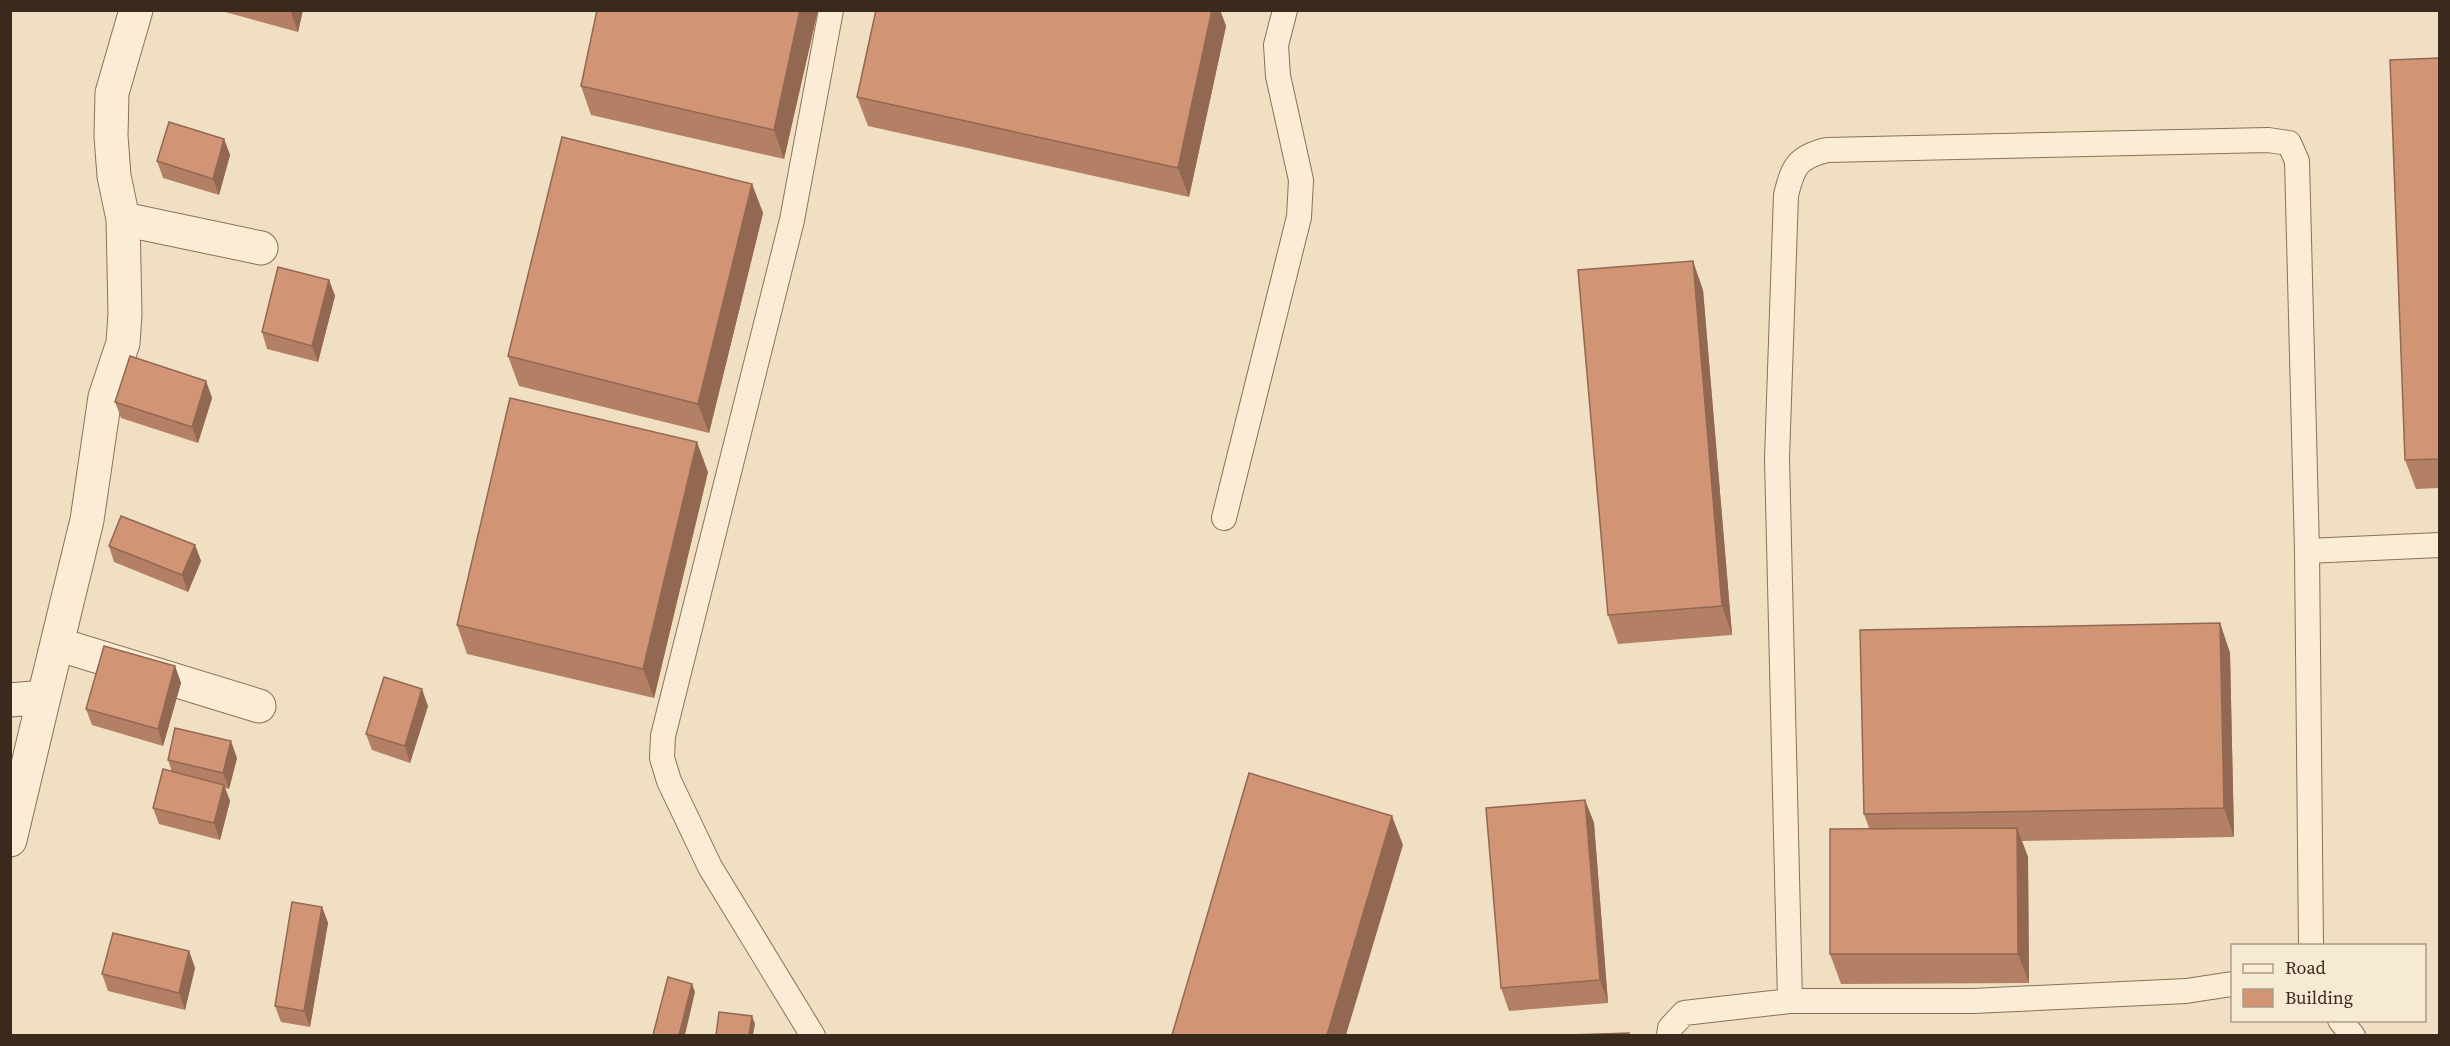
<svg xmlns="http://www.w3.org/2000/svg" width="2450" height="1046" font-family="'Source Serif 4',serif">
<style>
.lines{fill:none;stroke-linecap:round;stroke-linejoin:round}
.lane-casing{stroke:#8b7058;stroke-width:26}
.street-casing{stroke:#8b7058;stroke-width:35}
.lane{stroke:#fbedd5;stroke-width:24}
.street{stroke:#fbedd5;stroke-width:33}
.wall{fill:#b48065}
.shaded-wall{fill:#926852}
.building{fill:#d19575;stroke:#926852;stroke-width:1.5}
</style>
<rect width="100%" height="100%" fill="#f0dfc2"/>
<g class="lines">
<defs>
<path id="lane" d="M1224 518 1299 217 1301 180 1278 76 1276 45 1285 10
M2307 551 2311 946
M1790 1001 1777 458 1786 195C1793 167 1797 157 1827 150L2268 140 2289 143 2297 161 2307 551 2440 545
M2340 1020 2353 1036
M813 1036 710 867 669 781 662 758 663 736 792 220 831 10
M1669 1036 1670 1028 1684 1013 1790 1001H1973L2186 991 2232 984"/>
<path id="street" d="M123 219 261 248
M57 644 259 706
M10 700 44 697 87 520 105 397 123 343 125 314 123 219 114 176 111 136 112 93 136 10
M10 840 44 697"/>
</defs>
<use href="#lane" class="lane-casing"/>
<use href="#street" class="street-casing"/>
<use href="#lane" class="lane"/>
<use href="#street" class="street"/>
</g>
<path class="wall" d="M218 10H303L298 32Z
M597 10H818L784 159 591 115 581 86Z
M876 10H1220L1226 26 1189 197 868 126 857 97Z
M2439 58V488L2416 489 2405 460Z
M224 139 230 155 219 195 163 178 157 161Z
M752 184 763 213 709 433 519 386 508 356Z
M329 280 335 296 318 362 267 349 262 332Z
M1703 290 1732 635 1618 644 1608 615Z
M206 381 212 398 198 443 121 418 115 402Z
M708 472 654 698 467 654 457 625Z
M195 545 201 561 188 592 114 562 109 546Z
M2220 623 2230 653 2234 837 2022 841 2028 857 2029 983 1841 984 1830 954 1869 828 1864 814Z
M175 666 181 683 163 746 92 725 86 709Z
M428 706 410 763 372 750 366 734Z
M237 758 229 789 225 788 230 801 220 840 159 824 153 808 172 772 168 760Z
M1585 800 1594 823 1608 1003 1509 1011 1501 988Z
M322 907 328 923 310 1027 281 1022 275 1006Z
M189 951 195 968 185 1010 108 991 102 974Z"/>
<path class="shaded-wall" d="M290 10H303L298 32Z
M800 10H818L784 159 774 130Z
M1212 10H1220L1226 26 1189 197 1178 168Z
M224 139 230 155 219 195 213 179Z
M752 184 763 213 709 433 698 404Z
M1693 261 1703 290 1732 635 1722 606Z
M329 280 335 296 318 362 312 346Z
M206 381 212 398 198 443 192 427Z
M697 442 708 472 654 698 643 669Z
M195 545 201 561 188 592 182 575Z
M2220 623 2230 653 2234 837 2224 808Z
M175 666 181 683 163 746 158 729Z
M422 689 428 706 410 763 405 746Z
M231 741 237 758 229 789 223 773Z
M224 785 230 801 220 840 214 823Z
M1585 800 1594 823 1608 1003 1600 980Z
M1392 816 1403 845 1346 1035H1327Z
M2017 828 2028 857 2029 983 2018 954Z
M322 907 328 923 310 1027 304 1011Z
M189 951 195 968 185 1010 179 993Z
M692 984 695 992 685 1035H679Z
M752 1016 755 1024 753 1035H749Z"/>
<path class="building" d="M597 10H800L774 130 581 86Z
M876 10H1212L1178 168 857 97Z
M2439 58V459L2405 460 2390 60Z
M169 122 224 139 213 179 157 161Z
M562 137 752 184 698 404 508 356Z
M1693 261 1722 606 1608 615 1578 270Z
M278 267 329 280 312 346 262 332Z
M130 356 206 381 192 427 115 402Z
M510 398 697 442 643 669 457 625Z
M121 516 195 545 182 575 109 546Z
M2220 623 2224 808 1864 814 1860 630Z
M104 646 175 666 158 729 86 709Z
M384 677 422 689 405 746 366 734Z
M175 728 231 741 223 773 168 760Z
M163 769 224 785 214 823 153 808Z
M1249 773 1392 816 1327 1035H1172Z
M1585 800 1600 980 1501 988 1486 808Z
M2017 828 2018 954H1830V829Z
M292 902 322 907 304 1011 275 1006Z
M113 933 189 951 179 993 102 974Z
M668 977 692 984 679 1035H653Z
M719 1012 752 1016 749 1035H716Z
M1629 1033V1035H1570Z"/>
<rect width="2450" height="1046" fill="none" stroke="#3a291d" stroke-width="24"/>
<rect x="2231" y="944" width="195" height="78" fill="#f7ead2" stroke="#ab9d8a" stroke-width="1.5"/>
<rect x="2243" y="964" width="30" height="9" fill="#fbedd5" stroke="#ab9d8a" stroke-width="1.5"/>
<text x="2285" y="974" font-size="18" fill="#3a291d">Road</text>
<rect x="2243" y="989" width="30" height="18" fill="#d19575" stroke="#ab9d8a" stroke-width="1.5"/>
<text x="2285" y="1004" font-size="18" fill="#3a291d">Building</text>
</svg>
